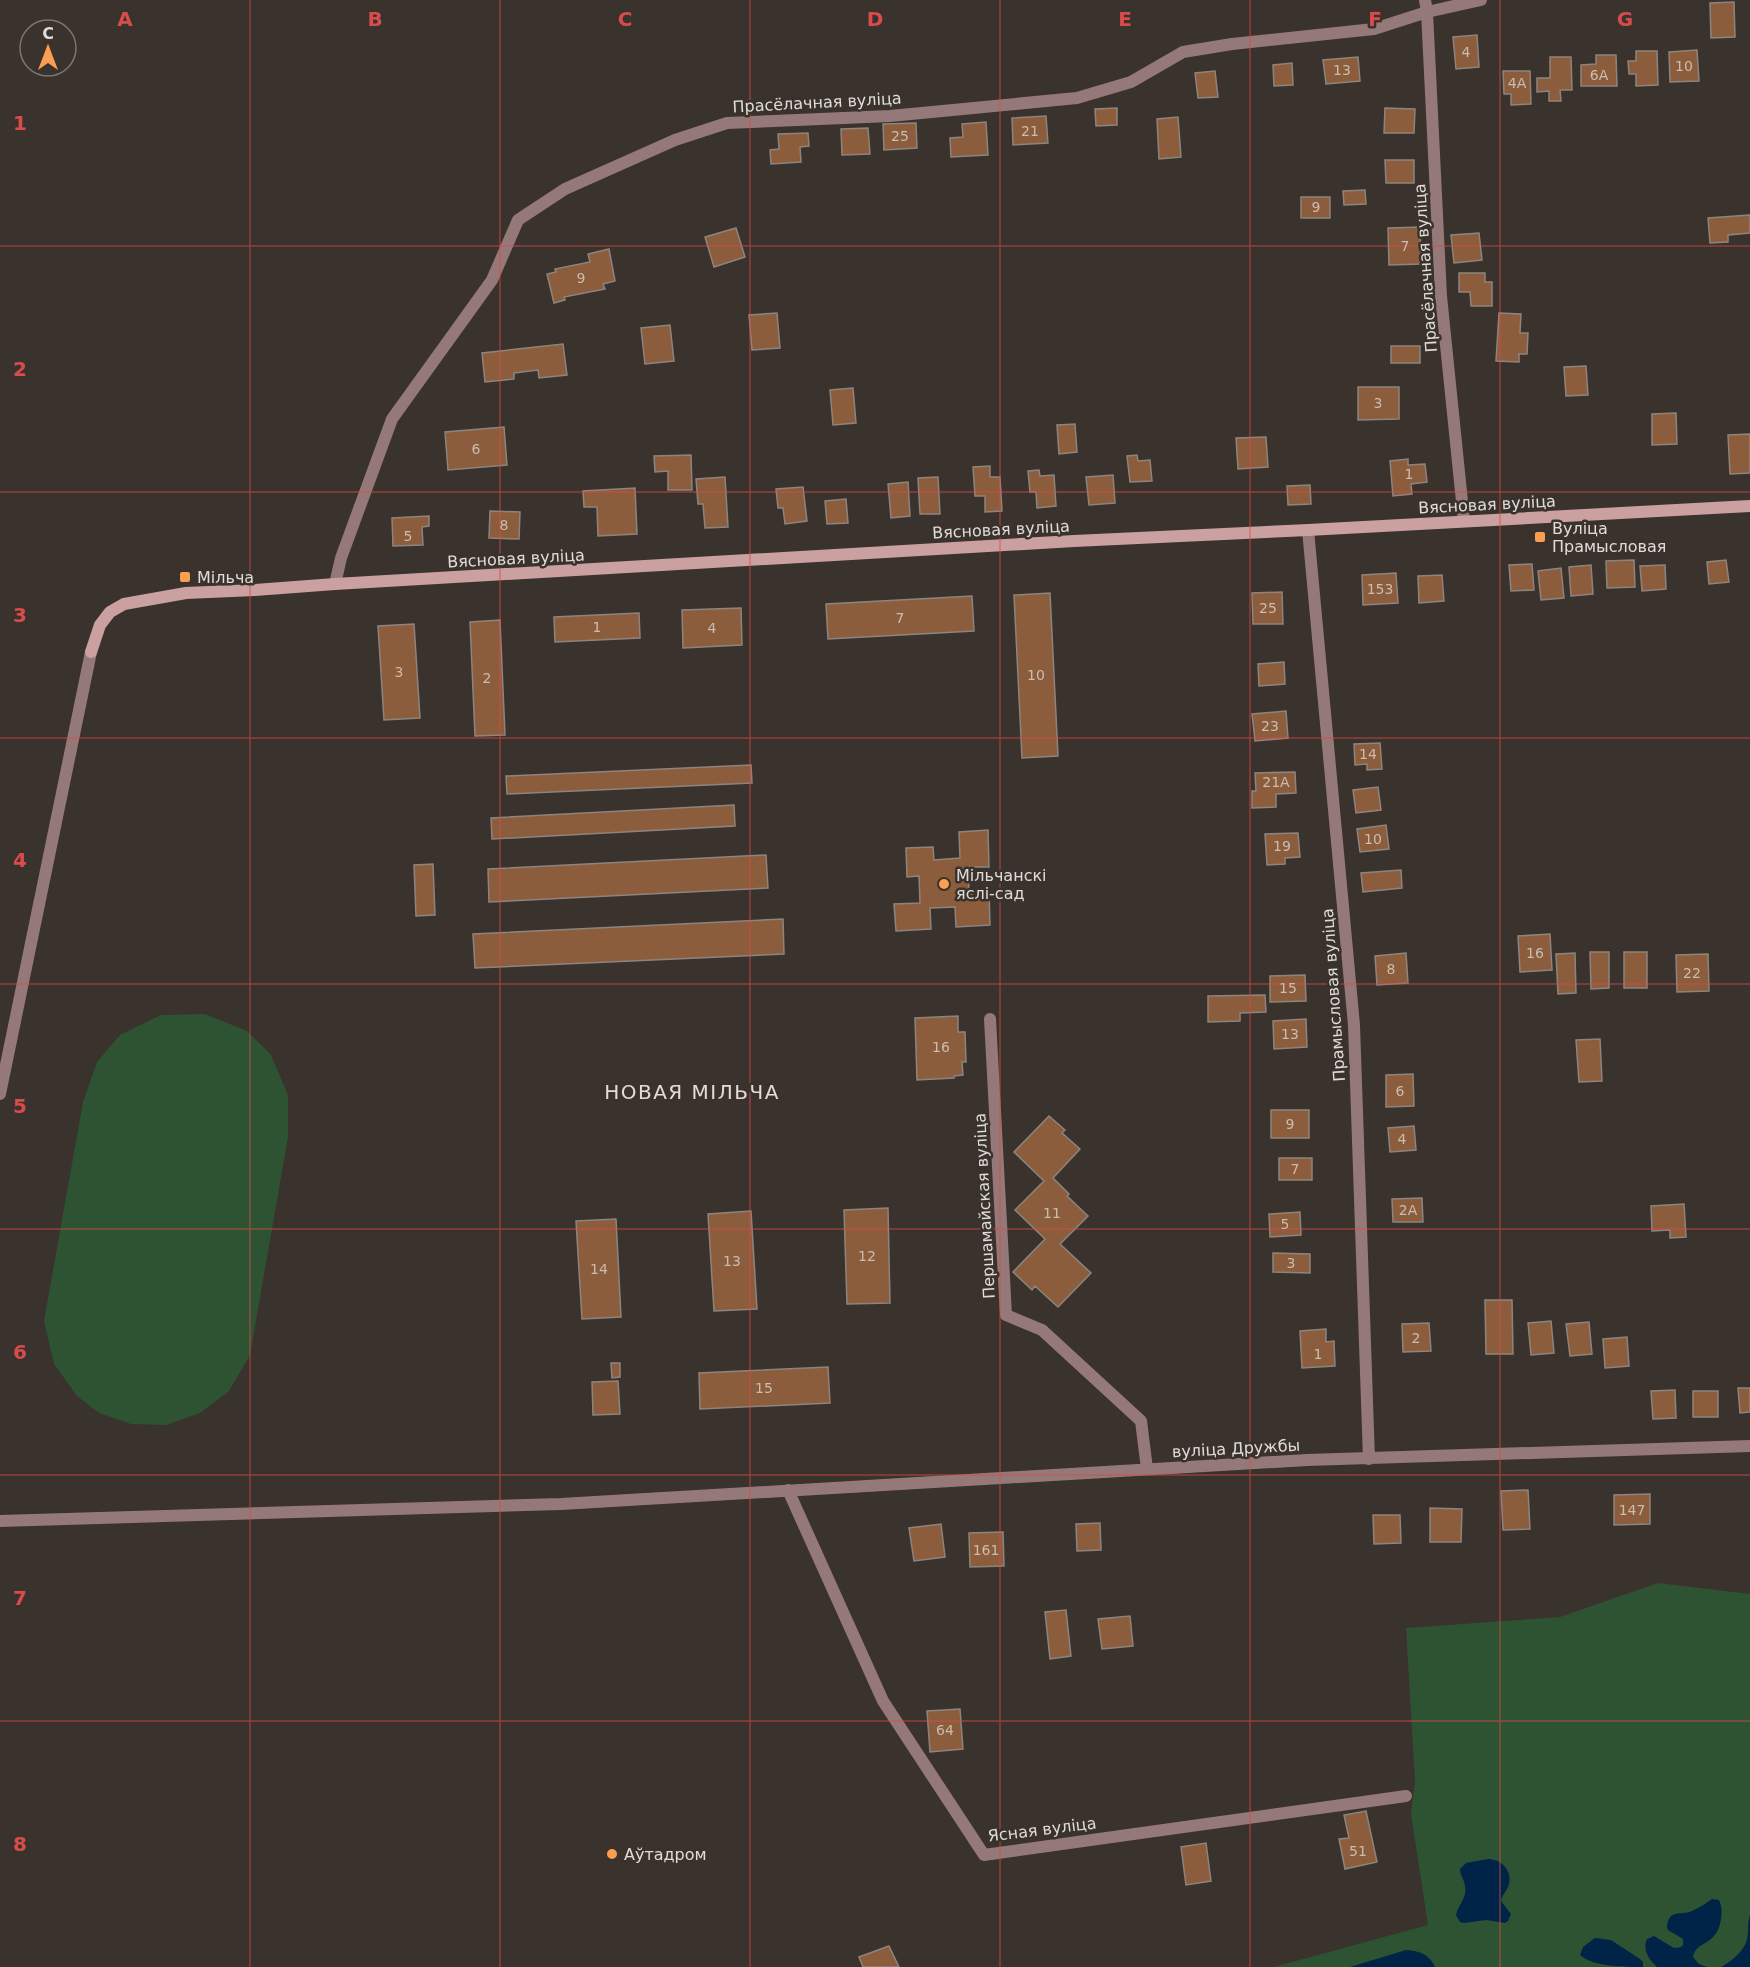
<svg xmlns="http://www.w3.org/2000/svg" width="1750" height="1967" font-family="'DejaVu Sans',sans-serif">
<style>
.green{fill:#2e5332}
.water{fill:#002447}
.building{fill:#8b5d3c;stroke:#8e847e;stroke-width:1.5}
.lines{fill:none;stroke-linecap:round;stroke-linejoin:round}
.street{stroke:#957979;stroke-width:12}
.secondary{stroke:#cba0a0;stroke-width:12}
.grid{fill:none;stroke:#d84c4b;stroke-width:1.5;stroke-opacity:0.55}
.poi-dot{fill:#fc9e52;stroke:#3a322d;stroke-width:2}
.labels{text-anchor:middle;stroke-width:5;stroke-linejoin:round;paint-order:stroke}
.number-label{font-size:14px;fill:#cbbcb0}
.street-label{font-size:16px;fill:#e0dbd7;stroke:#3a322d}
.poi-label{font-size:16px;fill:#e0dbd7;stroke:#3a322d;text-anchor:start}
.quarter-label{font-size:20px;letter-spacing:1.5px;fill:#e4dbd3;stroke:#3a322d}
.grid-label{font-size:20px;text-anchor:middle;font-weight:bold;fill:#d84c4b;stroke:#3a322d;stroke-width:5;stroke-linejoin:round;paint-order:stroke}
</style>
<rect width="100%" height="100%" fill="#3a322d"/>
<path class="green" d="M205 1014 247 1031 271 1055 288 1095V1137L250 1355 229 1391 200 1413 166 1425 131 1424 99 1413 77 1396 54 1364 44 1321 83 1102 97 1062 120 1035 161 1015Z
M1658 1583 1750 1594V1967H1274L1428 1925 1411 1814 1415 1781 1406 1628 1560 1617Z"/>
<path class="water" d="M1488 1859C1502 1859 1514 1872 1508 1887 1506 1892 1502 1895 1501 1901L1511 1914 1508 1921 1505 1923 1486 1920 1464 1923 1460 1922 1456 1915C1458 1905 1467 1898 1465 1887 1465 1880 1460 1876 1460 1869L1466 1863Z
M1712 1899 1719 1900C1722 1907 1722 1912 1721 1919 1717 1947 1696 1940 1693 1957L1699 1964 1707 1967H1657C1649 1959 1642 1950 1647 1939L1654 1936 1674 1948 1681 1947 1683 1945V1939L1668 1930 1667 1927C1669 1907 1682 1917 1694 1910 1701 1907 1706 1903 1712 1899Z
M1750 1915V1967H1721C1731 1962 1745 1950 1747 1939 1749 1931 1747 1923 1750 1915Z
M1595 1938 1611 1940 1640 1959 1643 1962V1967C1625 1967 1593 1967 1580 1955L1583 1947Z
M1406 1950C1420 1951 1429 1954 1435 1967H1350Z"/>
<path class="building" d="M1734 2 1735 37 1711 38 1710 3Z
M1477 35 1479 67 1456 69 1453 37Z
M1697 50 1699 81 1670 82 1669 52Z
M1636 51H1657L1658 85 1636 86V74H1629L1628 61H1636Z
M1596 55H1616L1617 86H1581V65L1596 64Z
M1358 57 1360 81 1326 84 1323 60Z
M1550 57H1571L1572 90H1560L1561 101H1549V91L1537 92V78H1550Z
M1292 63 1293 85 1274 86 1273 65Z
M1215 71 1218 97 1198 98 1195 73Z
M1503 71H1530L1531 104 1511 105V94H1504Z
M1117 108V125L1096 126 1095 109Z
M1385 108 1415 109 1414 133H1384Z
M1046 116 1048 143 1013 145 1012 118Z
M1178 117 1181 157 1159 159 1157 119Z
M986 122 988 155 951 157 950 138 963 137 962 124Z
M916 123 917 148 884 150 883 124Z
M868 128 870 154 842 155 841 129Z
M808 133 809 146 800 147 801 162 771 164 770 150 779 149 778 134Z
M1385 160H1414V183H1386Z
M1365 190 1366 204 1344 205 1343 191Z
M1301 197H1330V218H1301Z
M1750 215V233L1728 235V242L1710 243 1708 218Z
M1420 227 1421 264 1389 265 1388 228Z
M736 228 745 257 714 267 705 237Z
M1479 233 1482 260 1454 263 1451 235Z
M609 249 615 281 603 284 605 289 564 297 565 300 554 303 547 274 556 272 555 269 590 262 588 254Z
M1459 273H1485V282H1492V306H1471L1470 292H1459Z
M777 313 780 348 752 350 749 315Z
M1499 313 1521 314 1520 333H1528L1527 354H1519V362L1496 361Z
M670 325 674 361 645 364 641 328Z
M563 344 567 375 539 378 538 370 514 373V379L485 382 482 353Z
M1391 346H1420V363H1391Z
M1586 366 1588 395 1566 396 1564 367Z
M1358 387H1399V419L1358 420Z
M853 388 856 423 833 425 830 390Z
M1676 413 1677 444 1652 445V414Z
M1075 424 1077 452 1059 454 1057 425Z
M504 427 507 465 448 470 445 432Z
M1750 434V473L1730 474 1728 435Z
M1266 437 1268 467 1238 469 1236 438Z
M691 455 692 490H668V471L655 472 654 456Z
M1137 455 1138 461 1150 460 1152 481 1130 482 1127 456Z
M1408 459V465L1425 464 1427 482 1411 484 1412 494 1393 496 1390 461Z
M990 466V477H1000L1002 511 985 512V496H975L973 467Z
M1039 470 1040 476 1054 475 1056 506 1037 508 1036 492H1030L1028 471Z
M1113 475 1115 503 1089 505 1086 477Z
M725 477 728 527 705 528 703 504H698L696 479Z
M938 477 940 514H920L918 478Z
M908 482 910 516 891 518 888 484Z
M1310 485 1311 504 1288 505 1287 486Z
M803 487 807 521 785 524 783 508H778L776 489Z
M635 488 637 534 598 536 597 507H584L583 491Z
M846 499 848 523 827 524 825 501Z
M490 511 520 512 519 539 489 538Z
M429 516V526L422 527 423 545 393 546 392 518Z
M1634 560 1635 587 1607 588 1606 561Z
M1726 560 1729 582 1709 584 1707 562Z
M1532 564 1534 590 1511 591 1509 565Z
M1591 565 1593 594 1571 596 1569 567Z
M1665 565 1666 589 1642 591 1640 566Z
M1561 568 1564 598 1541 600 1538 571Z
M1396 573 1398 603 1363 605 1362 575Z
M1442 575 1444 601 1419 603 1418 576Z
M1282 592 1283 624H1253L1252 593Z
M1050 593 1058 756 1022 758 1014 595Z
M972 596 974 631 828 639 826 604Z
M741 608 742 645 683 648 682 610Z
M639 613 640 638 555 642 554 617Z
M500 620 505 735 475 736 470 622Z
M414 624 420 718 384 720 378 626Z
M1284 662 1285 684 1259 686 1258 664Z
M1286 711 1288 738 1255 741 1252 714Z
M1380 743 1382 769 1367 770V764L1355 765 1354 744Z
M751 765 752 783 507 794 506 776Z
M1295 772 1296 793 1276 794V807L1252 808V791H1256L1255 773Z
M1378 787 1381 810 1356 813 1353 790Z
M734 805 735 826 492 839 491 818Z
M1386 825 1389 849 1360 852 1357 829Z
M988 830 989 867H968L969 892 989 891 990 925 956 927 955 907 930 908 931 929 896 931 894 904 920 903 919 876 907 877 906 848 933 847 934 860 960 858 959 832Z
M1298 833 1300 857 1285 858V864L1267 865 1265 834Z
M766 855 768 888 489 902 488 869Z
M433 864 435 915 416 916 414 865Z
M1401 870 1402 888 1363 892 1361 873Z
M783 919 784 954 475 968 473 934Z
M1550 934 1552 970 1520 972 1518 936Z
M1590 952H1609V988L1591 989Z
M1624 952H1647V988H1624Z
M1406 953 1408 983 1377 985 1375 956Z
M1575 953 1576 993 1558 994 1556 954Z
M1708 954 1709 991 1677 992 1676 955Z
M1305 975 1306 1001 1270 1002V976Z
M1265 995 1266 1012 1240 1013V1021L1208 1022V996Z
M958 1016V1032H965L966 1062H962L963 1075 954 1076V1078L917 1080 915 1018Z
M1306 1019 1307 1047 1274 1049 1273 1021Z
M1600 1039 1602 1081 1579 1082 1576 1040Z
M1413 1074 1414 1106 1386 1107V1075Z
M1271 1110H1309V1138H1271Z
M1049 1116 1065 1130 1062 1133 1080 1149 1053 1178 1069 1194 1067 1196 1088 1216 1060 1244 1091 1273 1058 1307 1035 1286 1032 1290 1013 1272 1045 1239 1015 1210 1044 1181 1014 1152Z
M1414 1126 1416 1150 1390 1152 1388 1128Z
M1279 1158H1312V1180H1279Z
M1422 1198 1423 1222H1393L1392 1199Z
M1684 1204 1686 1237 1670 1238V1230L1652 1231 1651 1206Z
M888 1208 890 1303 847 1304 844 1210Z
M751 1211 757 1309 714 1311 708 1214Z
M1300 1212 1301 1235 1270 1237 1269 1214Z
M616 1219 621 1317 582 1319 576 1221Z
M1273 1253 1310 1254V1273L1273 1272Z
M1485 1300H1512L1513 1354H1486Z
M1551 1321 1554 1353 1531 1355 1528 1323Z
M1589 1322 1592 1354 1570 1356 1566 1324Z
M1429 1323 1431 1351 1403 1352 1402 1324Z
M1326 1329V1342L1334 1341 1335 1366 1302 1368 1300 1331Z
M1627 1337 1629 1366 1605 1368 1603 1339Z
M611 1363H620V1377L612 1378Z
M828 1367 830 1403 700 1409 699 1373Z
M618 1381 620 1414 593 1415 592 1382Z
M1738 1388H1750V1412L1740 1413Z
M1675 1390 1676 1418 1653 1419 1651 1391Z
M1693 1391H1718V1417H1693Z
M1528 1490 1530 1529 1503 1530 1501 1491Z
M1650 1494V1524L1614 1525V1495Z
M1430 1508 1462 1509 1461 1542H1430Z
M1373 1515H1400L1401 1543 1374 1544Z
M1100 1523 1101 1550 1077 1551 1076 1524Z
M941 1524 945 1557 914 1561 909 1528Z
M1003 1532 1004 1566 970 1567 969 1533Z
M1066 1610 1071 1656 1050 1659 1045 1612Z
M1130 1616 1133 1646 1102 1649 1098 1619Z
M960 1709 963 1749 930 1752 927 1711Z
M1366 1811 1377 1862 1345 1869 1339 1839 1349 1838 1344 1815Z
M1206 1843 1211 1881 1186 1885 1181 1847Z
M889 1946 899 1967H863L859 1957Z"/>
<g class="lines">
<path class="street" d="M1425 0 1427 12 1441 296 1464 521
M1308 530 1354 1025 1369 1459
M335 584 341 558 392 419 492 280 518 220 565 189 675 140 727 123 890 116 1077 98 1131 82 1183 52 1232 44 1374 29 1427 12 1481 0
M990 1019 1006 1315 1042 1330 1141 1421 1147 1469
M0 1094 91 652
M788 1490 883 1701 984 1855 1406 1796
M0 1521 561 1504 1307 1460 1750 1446"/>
<path class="secondary" d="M91 652 100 625 110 612 124 604 186 593 255 590 335 584 1074 541 1308 530 1750 506"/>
</g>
<path class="grid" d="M250 0V1967M500 0V1967M750 0V1967M1000 0V1967M1250 0V1967M1500 0V1967M0 246H1750M0 492H1750M0 738H1750M0 984H1750M0 1229H1750M0 1475H1750M0 1721H1750"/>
<g class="poi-dot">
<rect x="1534" y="531" width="12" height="12" rx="3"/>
<rect x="179" y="571" width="12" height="12" rx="3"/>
<circle cx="944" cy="884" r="6"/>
<circle cx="612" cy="1854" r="6"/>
</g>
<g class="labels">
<g class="number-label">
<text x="1466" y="57">4</text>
<text x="1684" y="71">10</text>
<text x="1342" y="75">13</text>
<text x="1599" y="80">6А</text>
<text x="1517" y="88">4А</text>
<text x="1030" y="136">21</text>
<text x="900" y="141">25</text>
<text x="1316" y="212">9</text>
<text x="1405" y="251">7</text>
<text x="581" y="283">9</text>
<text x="1378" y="408">3</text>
<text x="476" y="454">6</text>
<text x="1409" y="479">1</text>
<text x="504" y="530">8</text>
<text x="408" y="541">5</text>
<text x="1380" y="594">153</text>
<text x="1268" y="613">25</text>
<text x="900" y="623">7</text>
<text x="597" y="632">1</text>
<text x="712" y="633">4</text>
<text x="399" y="677">3</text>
<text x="1036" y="680">10</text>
<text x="487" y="683">2</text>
<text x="1270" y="731">23</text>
<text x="1368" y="759">14</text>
<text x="1276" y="787">21А</text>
<text x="1373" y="844">10</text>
<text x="1282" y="851">19</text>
<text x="1535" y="958">16</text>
<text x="1391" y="974">8</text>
<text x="1692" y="978">22</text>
<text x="1288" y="993">15</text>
<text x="1290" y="1039">13</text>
<text x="941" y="1052">16</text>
<text x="1400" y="1096">6</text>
<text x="1290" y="1129">9</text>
<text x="1402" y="1144">4</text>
<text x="1295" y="1174">7</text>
<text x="1408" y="1215">2А</text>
<text x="1052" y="1218">11</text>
<text x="1285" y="1229">5</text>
<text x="867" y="1261">12</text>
<text x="732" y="1266">13</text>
<text x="1291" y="1268">3</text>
<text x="599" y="1274">14</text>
<text x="1416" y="1343">2</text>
<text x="1318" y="1359">1</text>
<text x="764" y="1393">15</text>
<text x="1632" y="1515">147</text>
<text x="986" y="1555">161</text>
<text x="945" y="1735">64</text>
<text x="1358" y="1856">51</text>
</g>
<g class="street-label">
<text transform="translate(817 102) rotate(-3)" y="6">Прасёлачная вуліца</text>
<text transform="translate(1425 268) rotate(-94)" y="6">Прасёлачная вуліца</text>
<text transform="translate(1487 504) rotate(-3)" y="6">Вясновая вуліца</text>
<text transform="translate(1001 529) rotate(-3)" y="6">Вясновая вуліца</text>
<text transform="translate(516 558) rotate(-3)" y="6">Вясновая вуліца</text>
<text transform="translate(1333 995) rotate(-94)" y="6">Прамысловая вуліца</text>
<text transform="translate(984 1206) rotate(-93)" y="6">Першамайская вуліца</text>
<text transform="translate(1236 1448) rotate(-3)" y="6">вуліца Дружбы</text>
<text transform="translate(1042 1829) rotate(-7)" y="6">Ясная вуліца</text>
</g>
<g class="poi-label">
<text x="1552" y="534">Вуліца<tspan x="1552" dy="18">Прамысловая</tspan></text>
<text x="197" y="583">Мільча</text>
<text x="956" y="881">Мільчанскі<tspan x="956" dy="18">яслі-сад</tspan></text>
<text x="624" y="1860">Аўтадром</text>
</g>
<g class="quarter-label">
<text x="692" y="1099">НОВАЯ МІЛЬЧА</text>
</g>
</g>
<g class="grid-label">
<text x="125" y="26">A</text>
<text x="375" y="26">B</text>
<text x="625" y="26">C</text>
<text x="875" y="26">D</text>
<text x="1125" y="26">E</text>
<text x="1375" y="26">F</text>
<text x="1625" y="26">G</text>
<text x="20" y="130">1</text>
<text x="20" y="376">2</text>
<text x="20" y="622">3</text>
<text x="20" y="867">4</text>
<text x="20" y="1113">5</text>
<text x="20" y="1359">6</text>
<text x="20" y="1605">7</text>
<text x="20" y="1851">8</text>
</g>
<g transform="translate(48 48)"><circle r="28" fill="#3a322d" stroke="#7c7671" stroke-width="1.5"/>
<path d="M0-4.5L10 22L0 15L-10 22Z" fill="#fc9e52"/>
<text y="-9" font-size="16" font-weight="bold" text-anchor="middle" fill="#e0dbd7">С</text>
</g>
</svg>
